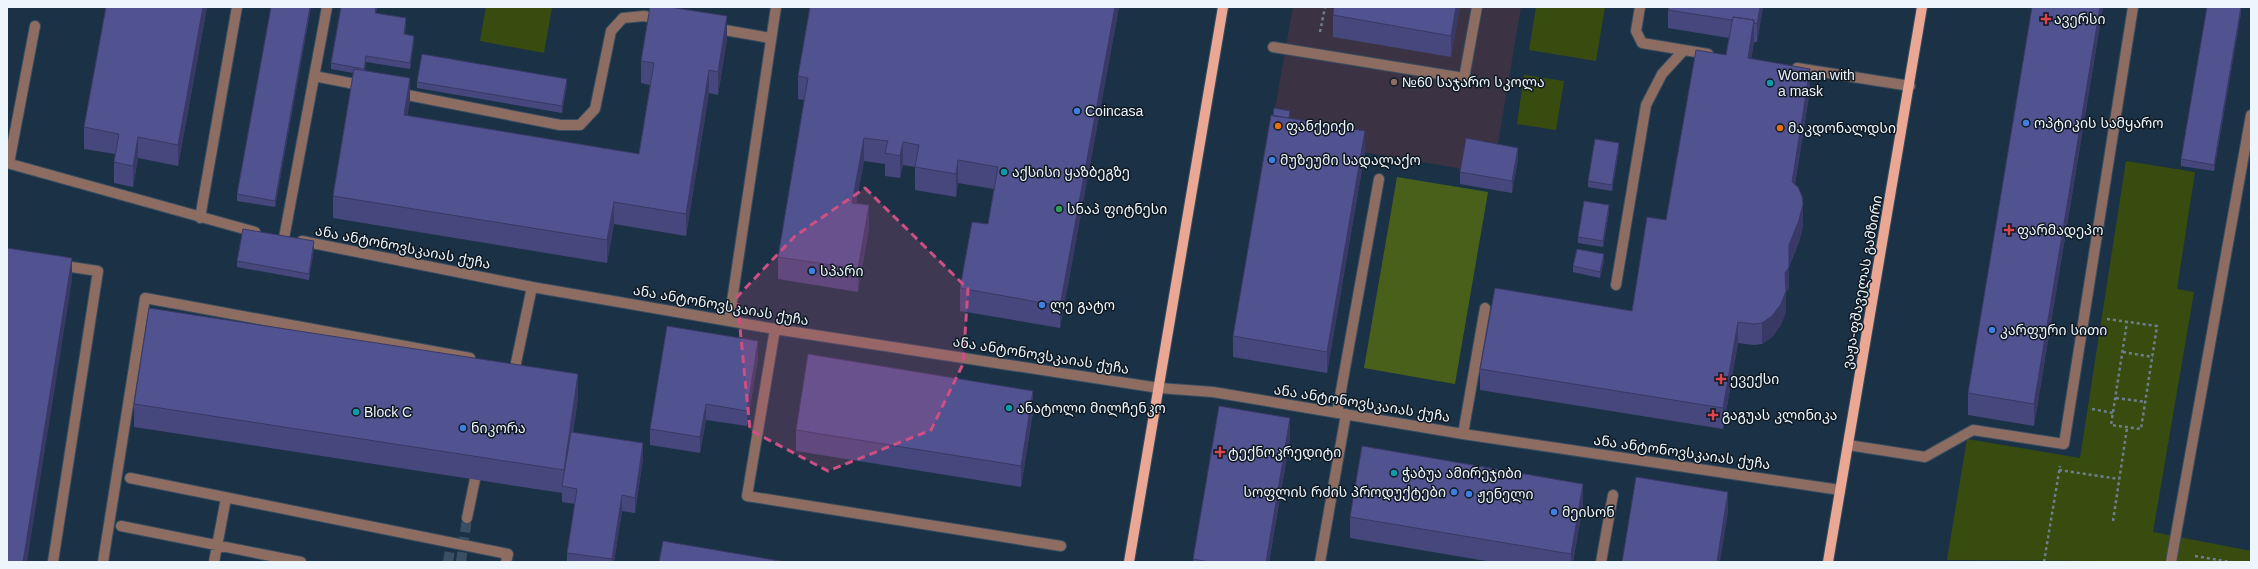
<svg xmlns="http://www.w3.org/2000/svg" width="2258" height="569" font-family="Helvetica,'Noto Sans Georgian',sans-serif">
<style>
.education{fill:#3b3344}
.green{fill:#384c10}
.forest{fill:#48601a}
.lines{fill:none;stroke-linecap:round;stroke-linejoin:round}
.minor-tunnel{stroke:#3a4f61;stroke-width:10;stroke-dasharray:10 5;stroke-linecap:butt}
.minor-casing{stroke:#384d60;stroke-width:12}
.major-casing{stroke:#384d60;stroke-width:12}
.path{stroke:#6d7f8e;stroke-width:2.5;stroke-dasharray:3 3;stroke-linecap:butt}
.minor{stroke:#8d6c62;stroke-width:10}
.major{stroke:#eaa793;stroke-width:10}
.wall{fill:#46477c}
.shaded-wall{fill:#393965}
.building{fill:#515290;stroke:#393965}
.marked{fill:#cd4f84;fill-opacity:0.2;stroke:#cd4f84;stroke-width:3;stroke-dasharray:8 5;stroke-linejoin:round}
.health-dot{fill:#e0444e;stroke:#0f1922;stroke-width:1.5}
.education-dot{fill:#8d6e63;stroke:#0f1922;stroke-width:1.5}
.culture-dot{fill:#0f9aa8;stroke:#0f1922;stroke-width:1.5}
.shop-dot{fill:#3f7fe0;stroke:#0f1922;stroke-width:1.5}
.food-dot{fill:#e8710a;stroke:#0f1922;stroke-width:1.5}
.leisure-dot{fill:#2e9e5b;stroke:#0f1922;stroke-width:1.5}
.labels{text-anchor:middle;stroke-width:3;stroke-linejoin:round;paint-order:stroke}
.poi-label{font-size:14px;fill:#edf5fd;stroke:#0f1922;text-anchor:start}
.street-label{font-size:14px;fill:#edf5fd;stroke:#0f1922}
</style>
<rect width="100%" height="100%" fill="#1b3246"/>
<path class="education" d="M1293 7H1521L1496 155 1463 169 1286 139 1274 114Z"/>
<path class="green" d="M486 7H552L544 53 480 41Z
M1536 7H1605L1596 61 1529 50Z
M1524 75 1564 81 1556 130 1517 124Z
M2126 161 2195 172 2177 289 2194 292 2153 532 2251 551V562L1947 560 1967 439 2080 458Z"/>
<path class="forest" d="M1397 177 1488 192 1455 384 1364 368Z"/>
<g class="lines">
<path class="minor-tunnel" d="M448 562 451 543
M461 562 467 518"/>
<defs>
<path id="minor" d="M1640 7 1636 31 1642 43 1684 50
M713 28 770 38
M1273 47 1464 78 1477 7
M1797 68 1910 86
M314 76 365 86
M397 93 560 125H580L595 109 611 31 623 18 644 16 660 19
M7 163 255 232
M9 163 35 26
M200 218 237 7
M284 238 327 7
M302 241 532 287 775 329 1159 388 1213 392 1463 434 1840 490
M1616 285 1646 105 1662 74 1684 50 1708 54
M729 321 776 7
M775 329 747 496 1061 546
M513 377 532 287
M1337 413 1379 179
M1463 434 1485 308
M1848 445 1925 457 1973 430 2064 444 2133 7
M130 478 508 554 506 562
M467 518 475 479
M121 526 301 562
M53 562 98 271 58 265
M103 562 145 298 470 358
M214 562 226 498
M1320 562 1346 414
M1601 562 1613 495
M2171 562 2251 115"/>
<path id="major" d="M1129 562 1223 7
M1828 562 1922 7"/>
</defs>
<use href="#minor" class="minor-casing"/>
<use href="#major" class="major-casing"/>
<path class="path" d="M1320 32 1325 7
M2107 319 2157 326 2141 429 2111 425 2127 322
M2123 352 2153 357
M2116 398 2146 402
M2092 409 2113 413
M2059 470 2119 479
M2113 521 2127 428
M2195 556 2231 562
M2044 562 2060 466"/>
<use href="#minor" class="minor"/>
<use href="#major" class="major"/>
</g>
<path class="wall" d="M106 7H207L178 166 138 158 133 187 114 183V162L115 154 84 149V127Z
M271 7H311L275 207 237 201V194Z
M377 7 376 13 406 24 405 34 414 42 410 69 366 62 365 70 410 100 407 116 639 154 650 85 641 83V61L727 39 718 95 709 93 686 236 614 224 607 263 333 218V196L353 73 331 69V63Z
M810 7H1119L1060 328 960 311V288L988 224 994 189 958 183 956 197 915 190V167L903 165 900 178 885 176V164L864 161 856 203 869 228 858 292 778 279V257L804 100 798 99V76Z
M1334 7H1460L1451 57 1333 37V15Z
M1763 7 1757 42H1754L1751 59 1810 90 1795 184 1803 226 1799 242 1789 267V288L1786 292V312L1781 325 1772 337 1762 344 1754 345 1738 343 1723 429 1480 390V369L1632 311 1666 220 1726 55 1729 38 1668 28V10Z
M2103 7 2034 426 1968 415V393Z
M2241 13 2214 171 2181 166V159Z
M417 82 567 85 562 113 417 88Z
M1619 149 1612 191 1588 187V181Z
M1365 152 1327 373 1233 357V336Z
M1518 159 1512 193 1460 184V172Z
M1609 212 1603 247 1578 243V237Z
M2251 212V246L2250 239V217Z
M314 248 309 280 237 267V261Z
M1604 261 1600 278 1573 272V266Z
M758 357 747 426 706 420 700 453 650 445V429Z
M578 397 573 433 643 459 635 513 622 511 614 562H567V553L575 504 562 502V493L134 427V404Z
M1033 412 1021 487 796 451V430Z
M1290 439 1269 562H1193V559Z
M1583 505 1573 562H1492L1350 538V517Z"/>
<path class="shaded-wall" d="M203 7H207L178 166V145Z
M310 7H311L275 207V201Z
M1115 7H1119L1060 328V306Z
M1456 7H1460L1451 57V36Z
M1760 7H1763L1757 42V24Z
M2100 7H2103L2034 426V404Z
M2241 7V13L2214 171V165Z
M727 16V39L718 95V72Z
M406 18V24L404 40V34Z
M1754 20V42L1748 79V58Z
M414 36V42L410 69V63Z
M366 56V62L364 75V69Z
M1810 69V90L1792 203V182Z
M709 70V93L686 236V214Z
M410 78V100L404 138V115Z
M567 79V85L562 113V106Z
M1365 131V152L1327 373V352Z
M138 137V158L133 187V166Z
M864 138V161L852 226V203Z
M903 142V165L900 178V156Z
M1619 143V149L1612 191V185Z
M1518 148V159L1512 193V181Z
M958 160V183L956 197V174Z
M614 202V224L607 263V240Z
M1803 204V226L1799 242 1789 267V288L1786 292V312L1781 325 1772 337 1762 344V323L1785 273 1789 245Z
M869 205V228L858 292V269Z
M1609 205V212L1603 247V241Z
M314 241V248L309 280V274Z
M1604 254V261L1600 278V272Z
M72 258V281L27 562H23Z
M1738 322V343L1723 429V408Z
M758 341V357L747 426V411Z
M578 374V397L565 487H564V470Z
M1033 391V412L1021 487V466Z
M706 404V420L700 453V437Z
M1290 418V439L1269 562H1266Z
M643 443V459L635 513V498Z
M1583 484V505L1573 562H1571V554Z
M1728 492V513L1720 562H1717Z
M622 495V511L614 562H612Z"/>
<path class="building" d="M106 7H203L178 145 138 137 133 166 114 162 119 134 84 127Z
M271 7H310L275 201 237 194Z
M341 7H376L375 13 406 18 404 34 414 36 410 63 366 56 364 69 331 63Z
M650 7H669L727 16 718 72 709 70 686 214 614 202 607 240 333 196 354 69 410 78 404 115 639 154 654 63 641 61Z
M810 7H1115L1060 306 960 288 972 222 988 224 998 167 958 160 956 174 915 167 919 145 903 142 900 156 885 153 888 141 864 138 852 203 869 205 858 269 778 257 808 78 798 76Z
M1334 7H1456L1451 36 1333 15Z
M1669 7H1760L1757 24 1754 23V20L1733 17 1732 20 1668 10Z
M2032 7H2100L2034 404 1968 393Z
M2207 7H2241L2214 165 2181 159Z
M1733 17 1754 20 1748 58 1810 69 1792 182 1798 187 1802 196 1803 204 1799 220 1789 245V267L1785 273 1786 291 1781 304 1772 316 1762 323 1754 324 1738 322 1723 408 1480 369 1495 288 1632 311 1647 217 1666 220 1696 50 1726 55Z
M422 54 567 79 562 106 417 82Z
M1274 108 1290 111 1289 118 1273 116Z
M1271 115 1365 131 1327 352 1233 336Z
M1466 138 1518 148 1512 181 1460 172Z
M1595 139 1619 143 1612 185 1588 181Z
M1584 201 1609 205 1603 241 1578 237Z
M2251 212V223L2250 217Z
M243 229 314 241 309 274 237 261Z
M7 248 72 258 23 562H7Z
M1577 249 1604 254 1600 272 1573 266Z
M149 308 578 374 564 470 134 404Z
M667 326 758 341 747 411 706 404 700 437 650 429Z
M808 354 1033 391 1021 466 796 430Z
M1219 406 1290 418 1266 562H1210L1193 559Z
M571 432 643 443 635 498 622 495 612 559 567 553 577 489 562 486Z
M1362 446 1583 484 1571 554 1350 517Z
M1636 477 1728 492 1717 562H1622Z
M663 541 786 562H659Z"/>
<path class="marked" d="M865 188 968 289 963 364 931 430 828 471 750 430 737 297 795 236Z"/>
<g class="health-dot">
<path d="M2044 13h4v4h4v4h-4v4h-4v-4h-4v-4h4z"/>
<path d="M2007 224h4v4h4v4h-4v4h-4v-4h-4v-4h4z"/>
<path d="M1719 373h4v4h4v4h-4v4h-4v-4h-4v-4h4z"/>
<path d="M1711 409h4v4h4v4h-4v4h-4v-4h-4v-4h4z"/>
<path d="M1218 446h4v4h4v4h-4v4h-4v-4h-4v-4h4z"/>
</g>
<circle class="education-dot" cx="1394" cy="82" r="4"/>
<g class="culture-dot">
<circle cx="1770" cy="83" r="4"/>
<circle cx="1004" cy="172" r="4"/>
<circle cx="1009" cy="408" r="4"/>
<circle cx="356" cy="412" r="4"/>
<circle cx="1394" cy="473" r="4"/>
</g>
<g class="shop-dot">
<circle cx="1077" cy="111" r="4"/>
<circle cx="2026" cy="123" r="4"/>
<circle cx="1272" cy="160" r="4"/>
<circle cx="812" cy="271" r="4"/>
<circle cx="1042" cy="305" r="4"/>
<circle cx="1992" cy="330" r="4"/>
<circle cx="463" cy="428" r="4"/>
<circle cx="1454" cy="492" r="4"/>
<circle cx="1469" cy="494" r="4"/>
<circle cx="1554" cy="512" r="4"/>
</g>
<g class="food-dot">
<circle cx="1278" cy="126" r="4"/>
<circle cx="1780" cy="128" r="4"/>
</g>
<circle class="leisure-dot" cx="1059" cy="209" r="4"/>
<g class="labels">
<g class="poi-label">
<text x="2054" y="24">ავერსი</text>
<text x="1778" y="80">Woman with<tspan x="1778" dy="16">a mask</tspan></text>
<text x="1402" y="87">№60 საჯარო სკოლა</text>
<text x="1085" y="116">Coincasa</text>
<text x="2034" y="128">ოპტიკის სამყარო</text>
<text x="1286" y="131">ფანქეიქი</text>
<text x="1788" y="133">მაკდონალდსი</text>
<text x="1280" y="165">მუზეუმი სადალაქო</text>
<text x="1012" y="177">აქსისი ყაზბეგზე</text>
<text x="1067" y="214">სნაპ ფიტნესი</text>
<text x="2017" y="235">ფარმადეპო</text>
<text x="820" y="276">სპარი</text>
<text x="1050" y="310">ლე გატო</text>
<text x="2000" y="335">კარფური სითი</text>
<text x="1730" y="384">ევექსი</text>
<text x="1017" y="413">ანატოლი მილჩენკო</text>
<text x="364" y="417">Block C</text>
<text x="1722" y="420">გაგუას კლინიკა</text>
<text x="471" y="433">ნიკორა</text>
<text x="1228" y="457">ტექნოკრედიტი</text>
<text x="1402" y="478">ჭაბუა ამირეჯიბი</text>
<text x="1446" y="497" text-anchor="end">სოფლის რძის პროდუქტები</text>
<text x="1477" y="499">ჟენელი</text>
<text x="1562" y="517">მეისონ</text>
</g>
<g class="street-label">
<text transform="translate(403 247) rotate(11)" y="5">ანა ანტონოვსკაიას ქუჩა</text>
<text transform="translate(1862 282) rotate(-80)" y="5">ვაჟა-ფშაველას გამზირი</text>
<text transform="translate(721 305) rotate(10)" y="5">ანა ანტონოვსკაიას ქუჩა</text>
<text transform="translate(1041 355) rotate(9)" y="5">ანა ანტონოვსკაიას ქუჩა</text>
<text transform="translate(1362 403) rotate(9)" y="5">ანა ანტონოვსკაიას ქუჩა</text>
<text transform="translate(1682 452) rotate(8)" y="5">ანა ანტონოვსკაიას ქუჩა</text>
</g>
</g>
<rect width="2258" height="569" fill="none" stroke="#edf5fd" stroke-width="16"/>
</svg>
